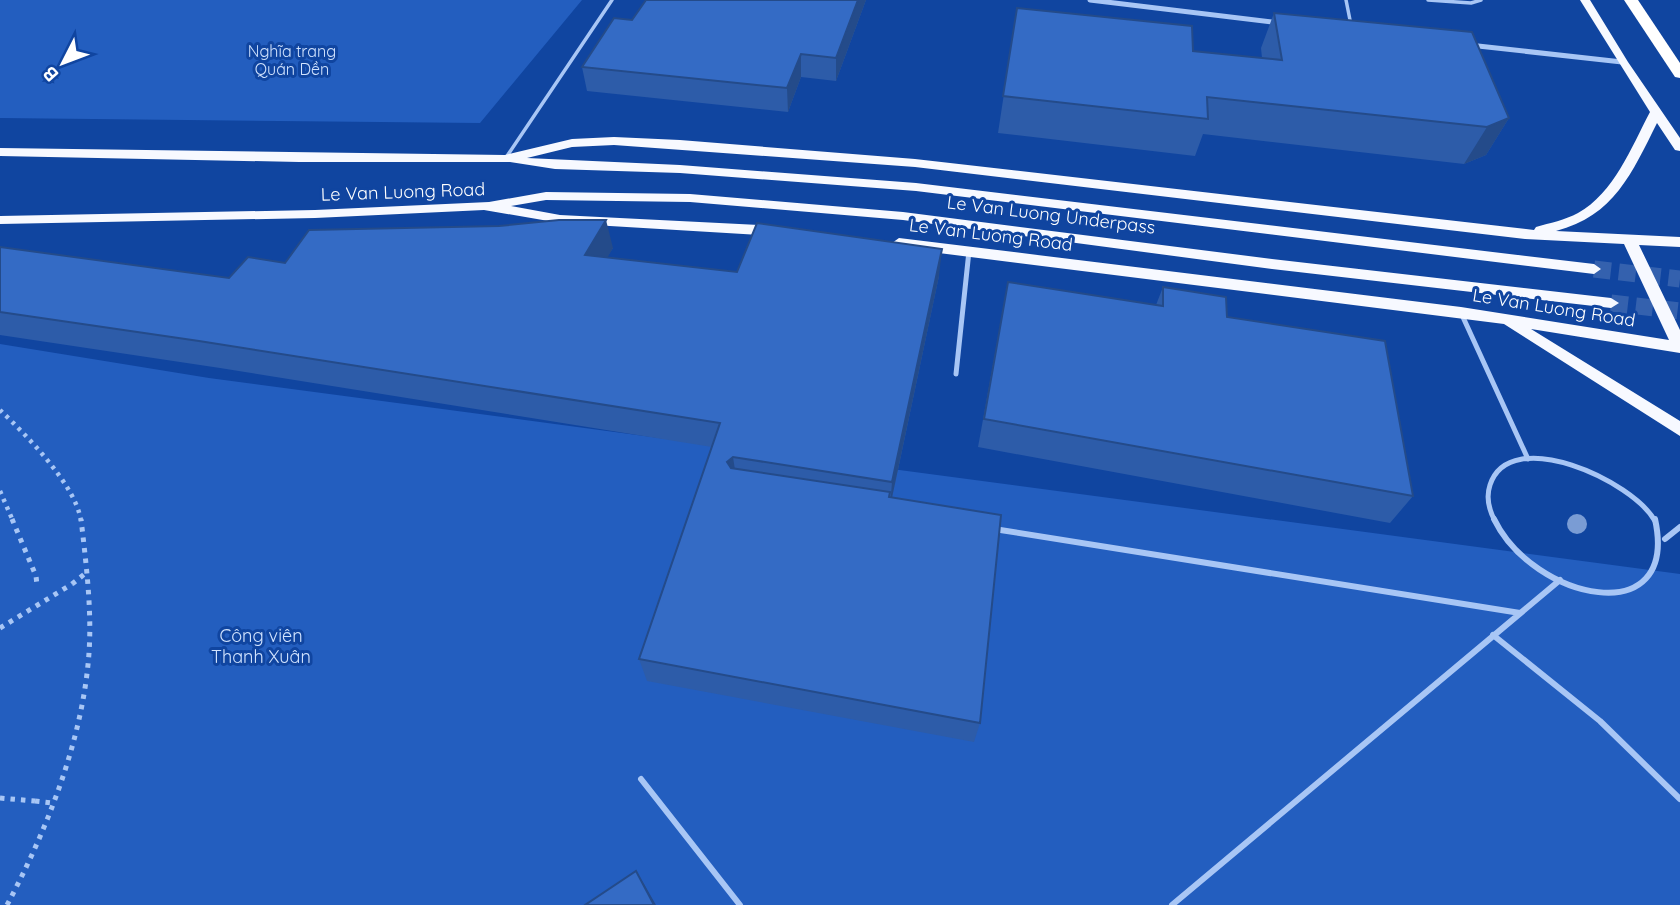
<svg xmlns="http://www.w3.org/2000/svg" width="1680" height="905" font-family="Quicksand,sans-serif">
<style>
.green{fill:#235ebf}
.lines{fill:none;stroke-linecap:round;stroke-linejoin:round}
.primary-tunnel{stroke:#3461ae;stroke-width:17;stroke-dasharray:17 8;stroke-linecap:butt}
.path-far1{stroke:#a8c6f5;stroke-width:4.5;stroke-dasharray:3.5 5;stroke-linecap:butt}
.path{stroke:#a8c6f5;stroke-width:5;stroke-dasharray:4.5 6;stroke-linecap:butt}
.service-far2{stroke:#a8c6f5;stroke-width:3.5}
.service-far1{stroke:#a8c6f5;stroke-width:5}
.service{stroke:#a8c6f5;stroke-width:6}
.minor{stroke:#a8c6f5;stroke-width:5}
.primary{fill:#f7f9ff;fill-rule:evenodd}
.motorway{fill:#fff;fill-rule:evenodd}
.path-bridge{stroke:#a8c6f5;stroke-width:5;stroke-dasharray:4.5 6;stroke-linecap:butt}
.tree{fill:#7a9cd4}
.wall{fill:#2d5ca9}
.shaded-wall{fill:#244b8a}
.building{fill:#346bc5;stroke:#244b8a;stroke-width:2}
.labels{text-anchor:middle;stroke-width:6;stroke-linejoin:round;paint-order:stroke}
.far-park-label{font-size:16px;fill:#d1e3fe;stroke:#1045a0}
.street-label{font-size:18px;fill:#fff;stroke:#1045a0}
.park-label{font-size:18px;fill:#d1e3fe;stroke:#1045a0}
</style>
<rect width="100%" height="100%" fill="#1045a0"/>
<path class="green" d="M0 0H582L480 123 0 118Z
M0 344 209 378 1680 574V905H0Z"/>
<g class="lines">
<path class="primary-tunnel" d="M1594 269 1680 279
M1611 303 1680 311"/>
<path class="path-far1" d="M0 410C26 435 76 485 81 521
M0 491 13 521"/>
<path class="path" d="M12 519 36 576 37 585
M72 584 87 572
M35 801 53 803
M7 905C47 830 83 739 89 653 92 609 86 563 81 519"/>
<path class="service-far2" d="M1346 0 1351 25
M1428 0 1471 3 1481 0
M505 159 612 0"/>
<path class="service-far1" d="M1462 315 1528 459
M956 374 969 251
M1495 521C1489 510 1486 497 1490 485 1510 424 1633 481 1655 521"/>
<path class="service" d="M1494 519C1533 600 1680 633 1655 519
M994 529 1520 613
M1665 539 1680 527
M1493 635 1600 721 1680 799
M641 779 740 905
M1172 905 1560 580"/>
<path class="minor" d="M1090 0 1280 23
M1469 45 1622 62"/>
<path class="primary" d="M1580 0H1590L1628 62 1680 138V151L1675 150 1657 123C1632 173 1614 216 1556 231L1680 237V247L1639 245 1680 330V353L1531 329 1680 421V436L1504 324 899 248 892 243 899 238 1461 307 1669 340 1624 244 1525 239 915 167 614 145 572 147 527 158 680 165 916 183 1594 264 1601 269 1594 274 916 191 680 173 555 169 510 162H299L0 156V148L505 155 572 139 614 137 680 140 915 159 1534 230 1536 227C1550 223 1565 220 1578 213 1614 193 1631 148 1650 112Z
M546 192 690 194 903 212 1272 259 1611 298 1619 303 1611 308 1272 269 903 220 690 202 546 200 511 206 560 215 778 226 785 231 778 236 560 223 484 210 315 218 0 224V216L315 210 489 202Z"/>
<path class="motorway" d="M1624 0H1638L1680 63V78L1675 77Z"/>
<path class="path-bridge" d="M0 628 72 584
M0 798 35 801"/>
</g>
<circle class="tree" cx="1577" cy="524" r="10"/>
<path class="wall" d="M646 0H866L836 81 801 77 788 112 587 91 582 67 632 20Z
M1017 8 1193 51 1262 58 1261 48 1274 13 1509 118 1486 155 1464 164 1203 134 1195 156 998 133Z
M499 226 613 248 607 257 737 272 939 276 892 498 980 723 974 742 647 681 639 659 712 447 220 368 0 335V247L229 278 285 263Z
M1008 282 1156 305 1163 287 1227 317 1413 496 1390 523 978 447Z"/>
<path class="shaded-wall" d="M858 0H866L836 81V58Z
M801 54V77L788 112 787 88Z
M1509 118 1486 155 1464 164 1487 127Z
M606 220 613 248 593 282 585 255Z
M942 249 939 276 890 507 892 482Z
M733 457 737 483 727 462Z
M636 871 644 884 656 905H654Z"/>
<path class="building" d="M646 0H858L836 58 801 54 787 88 582 67 614 18 632 20Z
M1017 8 1192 26 1193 51 1282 60 1274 13 1472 32 1509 118 1487 127 1207 97 1208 119 1003 96Z
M559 220H606L585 255 737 272 757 223 942 249 892 482 733 457 727 462 731 468 890 492 889 497 1001 515 980 723 639 659 720 423 199 341 0 312V247L229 278 248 257 285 263 309 230 499 226Z
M1008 282 1163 306V287L1226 297 1227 317 1385 341 1413 496 984 419Z
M636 871 654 905H585Z"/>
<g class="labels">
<g class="far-park-label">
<text x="292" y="57">Nghĩa trang<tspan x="292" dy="18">Quán Dền</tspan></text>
</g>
<g class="street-label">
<text transform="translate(403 192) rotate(-2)" y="6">Le Van Luong Road</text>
<text transform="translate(1051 215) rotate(7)" y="6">Le Van Luong Underpass</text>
<text transform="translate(991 235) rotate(7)" y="6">Le Van Luong Road</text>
<text transform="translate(1554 308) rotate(9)" y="6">Le Van Luong Road</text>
</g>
<g class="park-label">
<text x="261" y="642">Công viên<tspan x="261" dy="21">Thanh Xuân</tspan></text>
</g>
</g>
<g transform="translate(63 63) rotate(228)" stroke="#1045a0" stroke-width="5" paint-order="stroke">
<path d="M0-5L12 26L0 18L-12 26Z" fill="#ffffff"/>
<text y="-10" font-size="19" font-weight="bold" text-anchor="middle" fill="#ffffff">B</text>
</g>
</svg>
